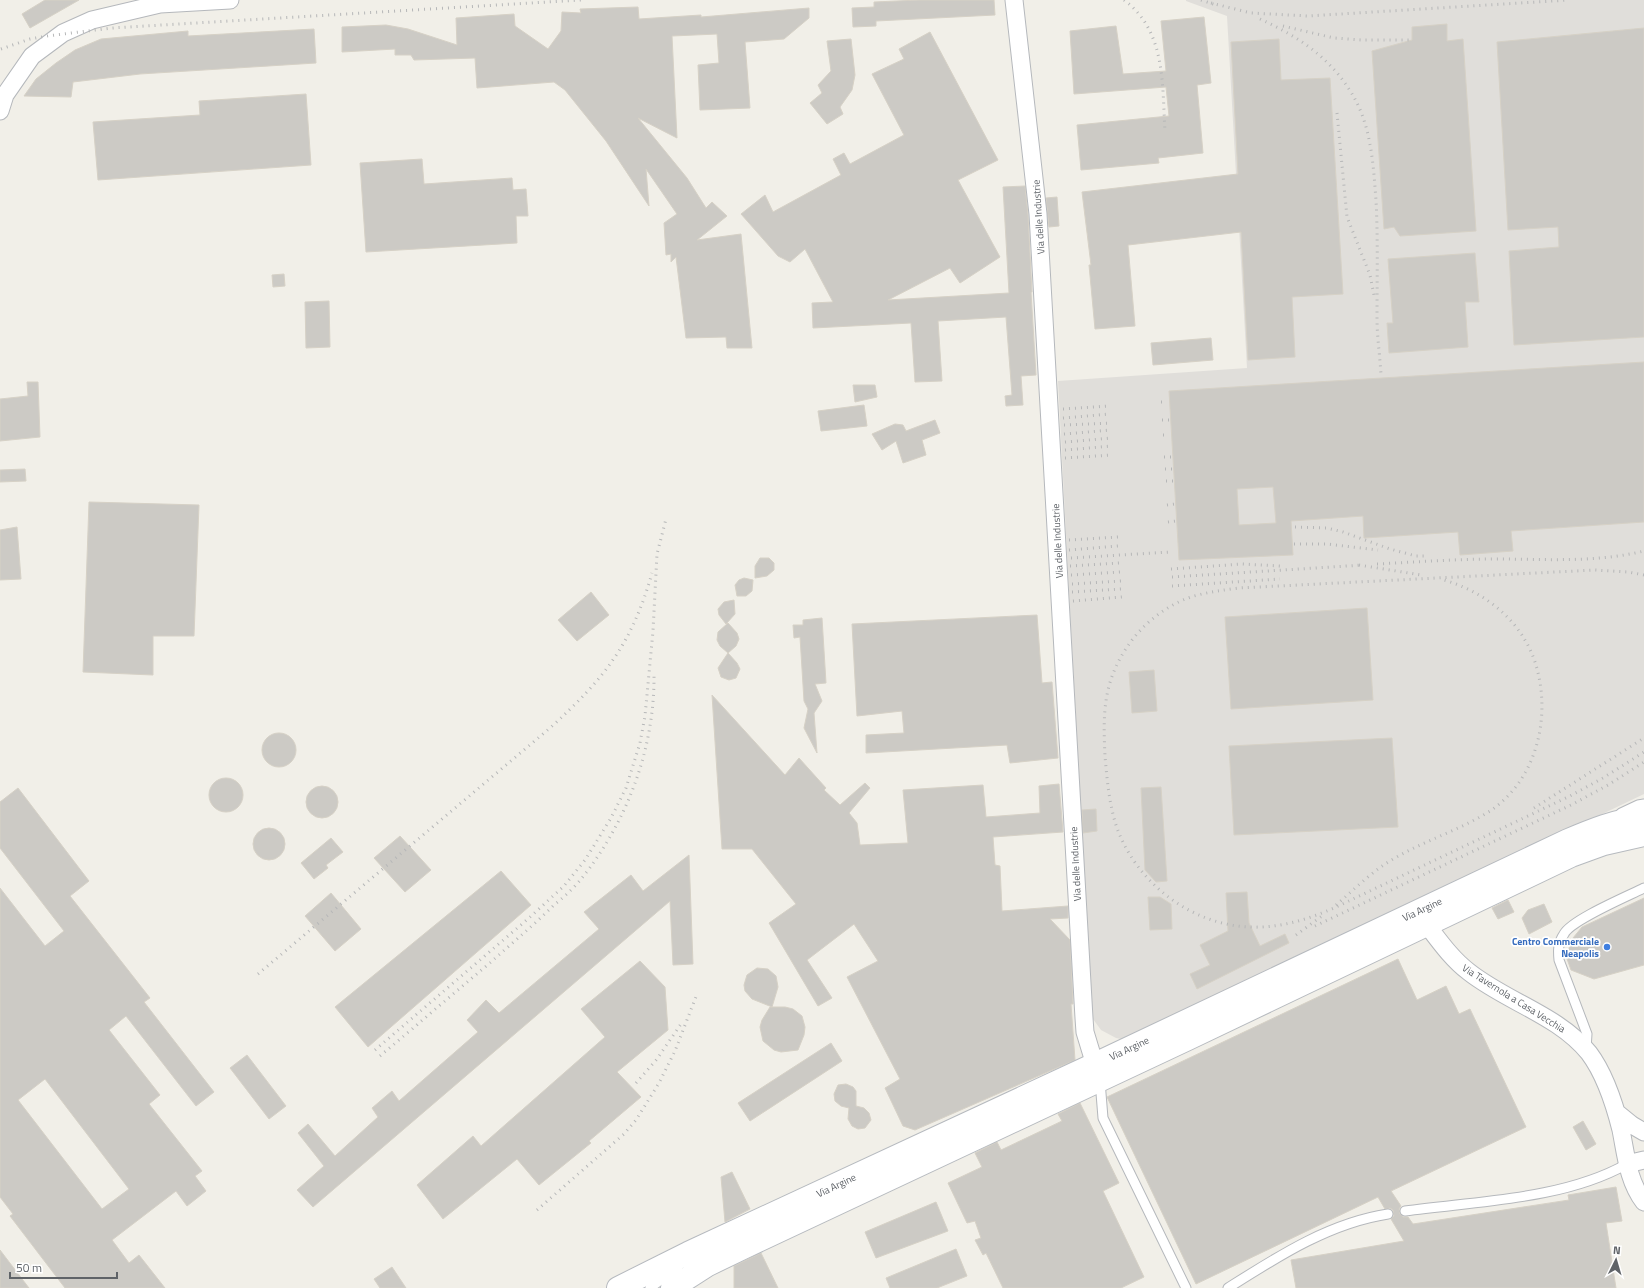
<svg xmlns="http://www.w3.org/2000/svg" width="1644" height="1288" font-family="'Titillium Web',sans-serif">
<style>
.industrial{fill:#e0deda}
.building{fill:#cccac5;stroke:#d6d1c6;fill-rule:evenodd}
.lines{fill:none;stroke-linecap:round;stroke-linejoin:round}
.lane-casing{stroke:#b5b8bc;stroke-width:11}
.street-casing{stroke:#b5b8bc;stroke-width:19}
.secondary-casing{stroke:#b6babf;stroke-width:24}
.lane{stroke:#fff;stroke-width:9}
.street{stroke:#fff;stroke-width:17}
.secondary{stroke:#fff;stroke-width:22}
.rail{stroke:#b6b7b8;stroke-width:3;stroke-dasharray:1 5;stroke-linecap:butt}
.shop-dot{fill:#3f7fe0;stroke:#fff;stroke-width:1.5}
.labels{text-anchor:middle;stroke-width:3.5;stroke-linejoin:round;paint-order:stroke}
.street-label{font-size:10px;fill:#5f6368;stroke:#fff}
.shop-label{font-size:10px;font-weight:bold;fill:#366cbe;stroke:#fff;text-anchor:end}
</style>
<rect width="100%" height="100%" fill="#f1efe8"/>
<path class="industrial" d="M1186 0H1644V794L1144 1034 1126 1040 1116 1038 1101 1030 1093 1019 1091 1009 1058 381 1247 368 1227 16 1186 1Z"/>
<path class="building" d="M45 0H79L30 28 22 14Z
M919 0H994L995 15 876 21V26L853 27 852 8 874 7V2Z
M638 7 639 19 701 15V17L809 8V18L784 39 745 42 750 108 700 110 698 65 719 63 717 34 672 36 677 138 638 118 687 178 706 208 712 202 727 216 697 240 741 234 752 348H727L726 337 686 338 676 257 671 262V254L666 255 664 223 677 214 646 169 649 206 606 141 565 90 554 82 477 88 475 58 414 60 411 55H395V49L342 52V27L386 25 408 29 457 45 456 18 514 14 515 26 548 49 561 31 562 12 581 13 580 9Z
M1204 17 1211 83 1197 85 1203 153 1158 158 1159 163 1081 170 1077 125 1169 116 1166 87 1074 94 1070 31 1116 26 1123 74 1166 71 1161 21Z
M1447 24V41L1463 39 1476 231 1400 236 1394 227 1384 229 1372 51 1412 40V27Z
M1644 28V337L1514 345 1509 251 1559 247 1558 227 1508 230 1497 42Z
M314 29 316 63 140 74 73 82 71 97 24 96 36 79 56 63 75 50 101 39 188 31V36Z
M930 32 998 160 958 180 1000 257 960 283 950 268 888 300 1009 293 1003 187 1025 186 1028 215 1032 292H1031L1036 375 1021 376 1023 405 1006 406 1005 396 1012 395 1006 317 938 321 942 381 915 382 911 323 813 328 812 303 833 302 805 249 790 262 778 256 741 214 765 195 773 212 841 175 833 159 844 153 850 164 904 135 872 74 904 59 899 49Z
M851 39 855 75 852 90 840 107 843 114 827 124 810 103 822 93 818 85 831 71 827 41Z
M1279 39 1281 80 1330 78 1343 294 1292 297 1295 357 1248 360 1241 232 1128 245 1135 326 1095 329 1089 265H1091L1082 192 1238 174 1231 42Z
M306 94 311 165 98 180 93 122 200 115 199 101Z
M422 159 424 184 512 178 513 190 526 189 528 216H516L517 243 366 252 360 163Z
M1057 197 1059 226 1049 227 1046 198Z
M1475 253 1479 302H1465L1468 347 1389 353 1387 323H1393L1388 259Z
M284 274 285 286 273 287 272 275Z
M329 301 330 347 306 348 305 302Z
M1211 338 1213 360 1153 365 1151 343Z
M1644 362V522L1511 531 1513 551 1460 555 1458 532 1364 538 1363 516 1291 521 1293 555 1179 560 1169 391ZM1273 487 1276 523 1239 525 1237 489Z
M27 382H38L40 437 0 441V399L28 396Z
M853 385H875L877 397 855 402Z
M864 405 867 426 821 431 818 411Z
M935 420 940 433 922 440 926 455 903 463 896 441 882 450 872 434 895 424 903 425 906 431Z
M25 469 26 481 0 482V470Z
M89 502 199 505 194 636H153V675L83 672Z
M17 527 21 579 0 580V530Z
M760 558H769L774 563V570L767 576 755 578V566Z
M744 578 753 580 752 591 746 596H737L735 585 739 580Z
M591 592 609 615 577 641 558 620Z
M734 600 735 614 726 624 719 615 718 609 724 602Z
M1367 608 1373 700 1231 709 1225 617Z
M1037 615 1042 683 1052 682 1058 758 1010 763 1007 745 866 753V735L904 733 902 711 857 716 852 624Z
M822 618 826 683 815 684 822 701 814 713 817 753 804 728 808 709 804 701 800 637 794 638 793 625H803V620Z
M728 623 737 633 739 639 736 646 728 653 720 646 717 640 718 632Z
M728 653 737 663 740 669 736 678 729 680 721 677 718 668Z
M1154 670 1157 711 1132 713 1129 672Z
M712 695 785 775 799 758 826 788 824 790 840 805 865 783 870 788 849 813 857 823 860 845 908 843 903 790 983 785 986 817 1040 813 1039 786 1059 784 1063 832 993 837 995 865 1000 866 1002 911 1068 906V918L1050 919 1070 940 1073 1004H1071L1075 1060 915 1130 903 1126 885 1088 900 1079 847 977 878 961 854 924 807 960 832 998 818 1006 769 923 796 904 752 849H722Z
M262 750a17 17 0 1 1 34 0a17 17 0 1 1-34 0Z
M1392 738 1398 827 1234 835 1229 746Z
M209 795a17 17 0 1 1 34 0a17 17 0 1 1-34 0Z
M306 802a16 16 0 1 1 32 0a16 16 0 1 1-32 0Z
M1161 787 1167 881 1156 882 1145 870 1141 788Z
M18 788 89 881 70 896 150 998 144 1002 214 1092 196 1106 126 1016 109 1030 160 1095 149 1104 202 1171 195 1176 206 1191 187 1206 176 1191 112 1240 129 1263 139 1255 165 1288H65L10 1216 13 1214 0 1197V888L45 946 64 931 0 848V802ZM45 1079 129 1189 102 1209 18 1100Z
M1096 809 1097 831 1083 833 1082 810Z
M253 844a16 16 0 1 1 32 0a16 16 0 1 1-32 0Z
M400 836 431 870 405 892 374 858Z
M331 838 343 852 326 865 328 868 314 879 301 863Z
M689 855 693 964 673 965 670 901 313 1207 297 1190 324 1166 298 1133 308 1124 335 1156 378 1117 372 1108 392 1091 399 1101 478 1032 467 1020 486 1000 499 1013 599 929 584 912 631 875 643 891Z
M501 871 531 905 368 1047 335 1007Z
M1247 892 1249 923 1260 946 1285 934 1289 943 1197 989 1190 974 1210 965 1200 945 1228 931 1226 893Z
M331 893 361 929 335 951 305 916Z
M1148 897H1160L1171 904 1172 929 1150 930Z
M1644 898V965L1594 979 1571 970 1566 956 1573 938 1582 927Z
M1508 900 1514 912 1498 919 1492 908Z
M1544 904 1552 922 1529 934 1522 918 1528 910Z
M1398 959 1417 1000 1446 986 1459 1014 1470 1009 1526 1127 1391 1191 1401 1206 1399 1209 1400 1214 1403 1217H1408L1413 1224 1569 1200 1568 1195 1616 1187 1622 1221 1606 1223 1616 1288H1296L1291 1260 1404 1241 1391 1219 1394 1216 1393 1210 1390 1208 1385 1209 1378 1197 1196 1284 1107 1097Z
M640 961 665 987 668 1030 617 1072 641 1097 589 1141 591 1143 539 1185 517 1159 443 1219 417 1185 473 1136 481 1146 605 1037 581 1009Z
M757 968 768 969 776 976 778 987 772 1007 752 999 745 991 744 985 747 975Z
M770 1007H785L793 1009 802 1016 805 1027 804 1035 798 1050 781 1052 774 1050 763 1041 760 1027 762 1020Z
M831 1043 842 1061 750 1121 738 1103Z
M247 1055 286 1106 269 1119 230 1068Z
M846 1084 853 1087 856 1091V1106L864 1108 869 1113 871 1120 865 1128 858 1129 852 1126 848 1119 849 1108 841 1106 835 1101 834 1094 838 1085Z
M1080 1103 1119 1183 1103 1191 1144 1277 1121 1288H1003L986 1253 983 1255 975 1240 981 1238 975 1221 967 1223 948 1183 982 1167 975 1153 997 1142 1001 1150 1062 1121 1058 1114Z
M1583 1121 1596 1144 1586 1150 1573 1127Z
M732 1172 750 1209 725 1222 721 1177Z
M936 1202 948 1231 876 1258 865 1232Z
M956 1249 967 1276 937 1288H890L886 1278Z
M0 1250 29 1288H0Z
M761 1253 778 1288H734V1266Z
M392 1267 406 1288H380L374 1279Z"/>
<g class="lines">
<defs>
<path id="lane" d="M1621 813 1638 805 1644 804
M1586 1049 1587 1034 1559 960C1558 950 1558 943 1564 934 1571 920 1628 896 1644 888
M1100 1081 1103 1118 1186 1288
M1405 1211C1476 1201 1563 1200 1627 1164
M650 1288 678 1267
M1228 1288C1277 1257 1329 1223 1388 1214"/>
<path id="street" d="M1014 0 1038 214 1084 1018 1085 1032 1098 1075
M0 111 5 95 32 56 63 33 92 20 160 4 230 0
M1427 925C1440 942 1452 959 1469 972 1507 1002 1558 1015 1589 1053 1604 1073 1615 1106 1621 1130 1626 1155 1628 1181 1644 1202
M1616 1112 1632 1125 1644 1132
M1627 1164 1644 1160"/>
<path id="secondary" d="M618 1288 688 1253 1095 1064 1566 841C1592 830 1616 820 1644 817
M672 1288 708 1265 743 1248 1188 1039 1571 856 1604 844 1644 835"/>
</defs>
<use href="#lane" class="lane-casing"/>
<use href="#street" class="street-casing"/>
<use href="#secondary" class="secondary-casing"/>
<use href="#lane" class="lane"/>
<use href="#street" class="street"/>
<use href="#secondary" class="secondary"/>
<path class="rail" d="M1124 0C1166 31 1162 84 1165 131
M1201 0 1216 5
M1211 3 1251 13 1308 16 1569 0
M1260 19C1295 35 1327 55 1349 89 1371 122 1373 161 1376 200 1378 239 1377 278 1377 318 1377 337 1380 356 1381 375
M1283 26 1334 38 1362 40H1412
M1 49 30 39 47 36 112 28 581 0
M1337 113 1347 217 1370 275 1374 295
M1161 402H1166
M1063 409 1109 406
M1063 418 1110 414
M1162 420H1169
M1064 425 1110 423
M1064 434 1111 430
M1163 435H1169
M1065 442 1112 438
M1065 450 1112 446
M1164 457H1171
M1065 458 1112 455
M1165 469H1172
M1166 481H1173
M1167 505 1175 504
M1168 522 1176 521
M1295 527 1327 528 1343 532 1390 549 1416 556H1428
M1069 540 1118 537
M1294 544H1327L1378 550
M1069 550 1118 546
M1071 558 1170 552
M1377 564C1417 562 1456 559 1496 559 1546 559 1595 563 1644 551
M1359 565 1421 575
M1070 566 1119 563
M1171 569 1242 564 1281 566
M1071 575 1120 572
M1644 575 1628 572 1595 570 1239 588C1223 590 1209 592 1194 596 1152 609 1118 647 1108 690 1103 712 1104 734 1105 756 1107 779 1109 803 1116 825 1136 885 1197 930 1261 927 1287 926 1311 918 1334 908L1570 796 1603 778 1644 752
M1172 577 1363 565
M1072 584 1121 581
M1172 586 1280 579
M1072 592 1121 589
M1073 601 1122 597
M1534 808 1644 738
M1336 905C1355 889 1373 870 1395 858 1426 840 1460 830 1490 811 1538 779 1552 714 1535 662 1521 620 1485 592 1444 580
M1315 926 1571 805 1608 785 1644 762
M1296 935 1322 916
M258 974 550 728C604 679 632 644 652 573
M375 1050 529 918 564 886 585 860 611 818 626 788 640 743 645 716 653 631 657 554 666 519
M380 1056C417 1025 454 993 491 962 512 943 534 925 554 905 564 897 574 888 582 878 628 820 655 747 654 673
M636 1083 657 1059 683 1021
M537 1210 624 1134 636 1120 659 1083 675 1051 697 994"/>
</g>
<circle class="shop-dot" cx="1607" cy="947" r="4"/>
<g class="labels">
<g class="street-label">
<text transform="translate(1038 217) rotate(-94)" y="4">Via delle Industrie</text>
<text transform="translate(1057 541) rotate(-93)" y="4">Via delle Industrie</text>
<text transform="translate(1075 864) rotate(-93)" y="4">Via delle Industrie</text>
<text transform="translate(1422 909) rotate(-25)" y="4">Via Argine</text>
<text transform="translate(1514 998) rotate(32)" y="4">Via Tavernola a Casa Vecchia</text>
<text transform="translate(1129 1048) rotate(-25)" y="4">Via Argine</text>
<text transform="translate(836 1185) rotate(-25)" y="4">Via Argine</text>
</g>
<g class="shop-label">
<text x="1599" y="945">Centro Commerciale<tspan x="1599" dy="12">Neapolis</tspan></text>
</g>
</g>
<g transform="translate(1616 1260) rotate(5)" stroke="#ffffff" stroke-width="3" paint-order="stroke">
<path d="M0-3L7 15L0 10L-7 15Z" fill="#5f6368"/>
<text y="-6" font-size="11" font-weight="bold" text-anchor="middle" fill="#5f6368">N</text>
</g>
<path d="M10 1272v6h107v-6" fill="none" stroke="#5f6368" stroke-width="2"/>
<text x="16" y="1272" font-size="12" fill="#5f6368" stroke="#ffffff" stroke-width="3" paint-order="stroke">50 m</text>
</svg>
